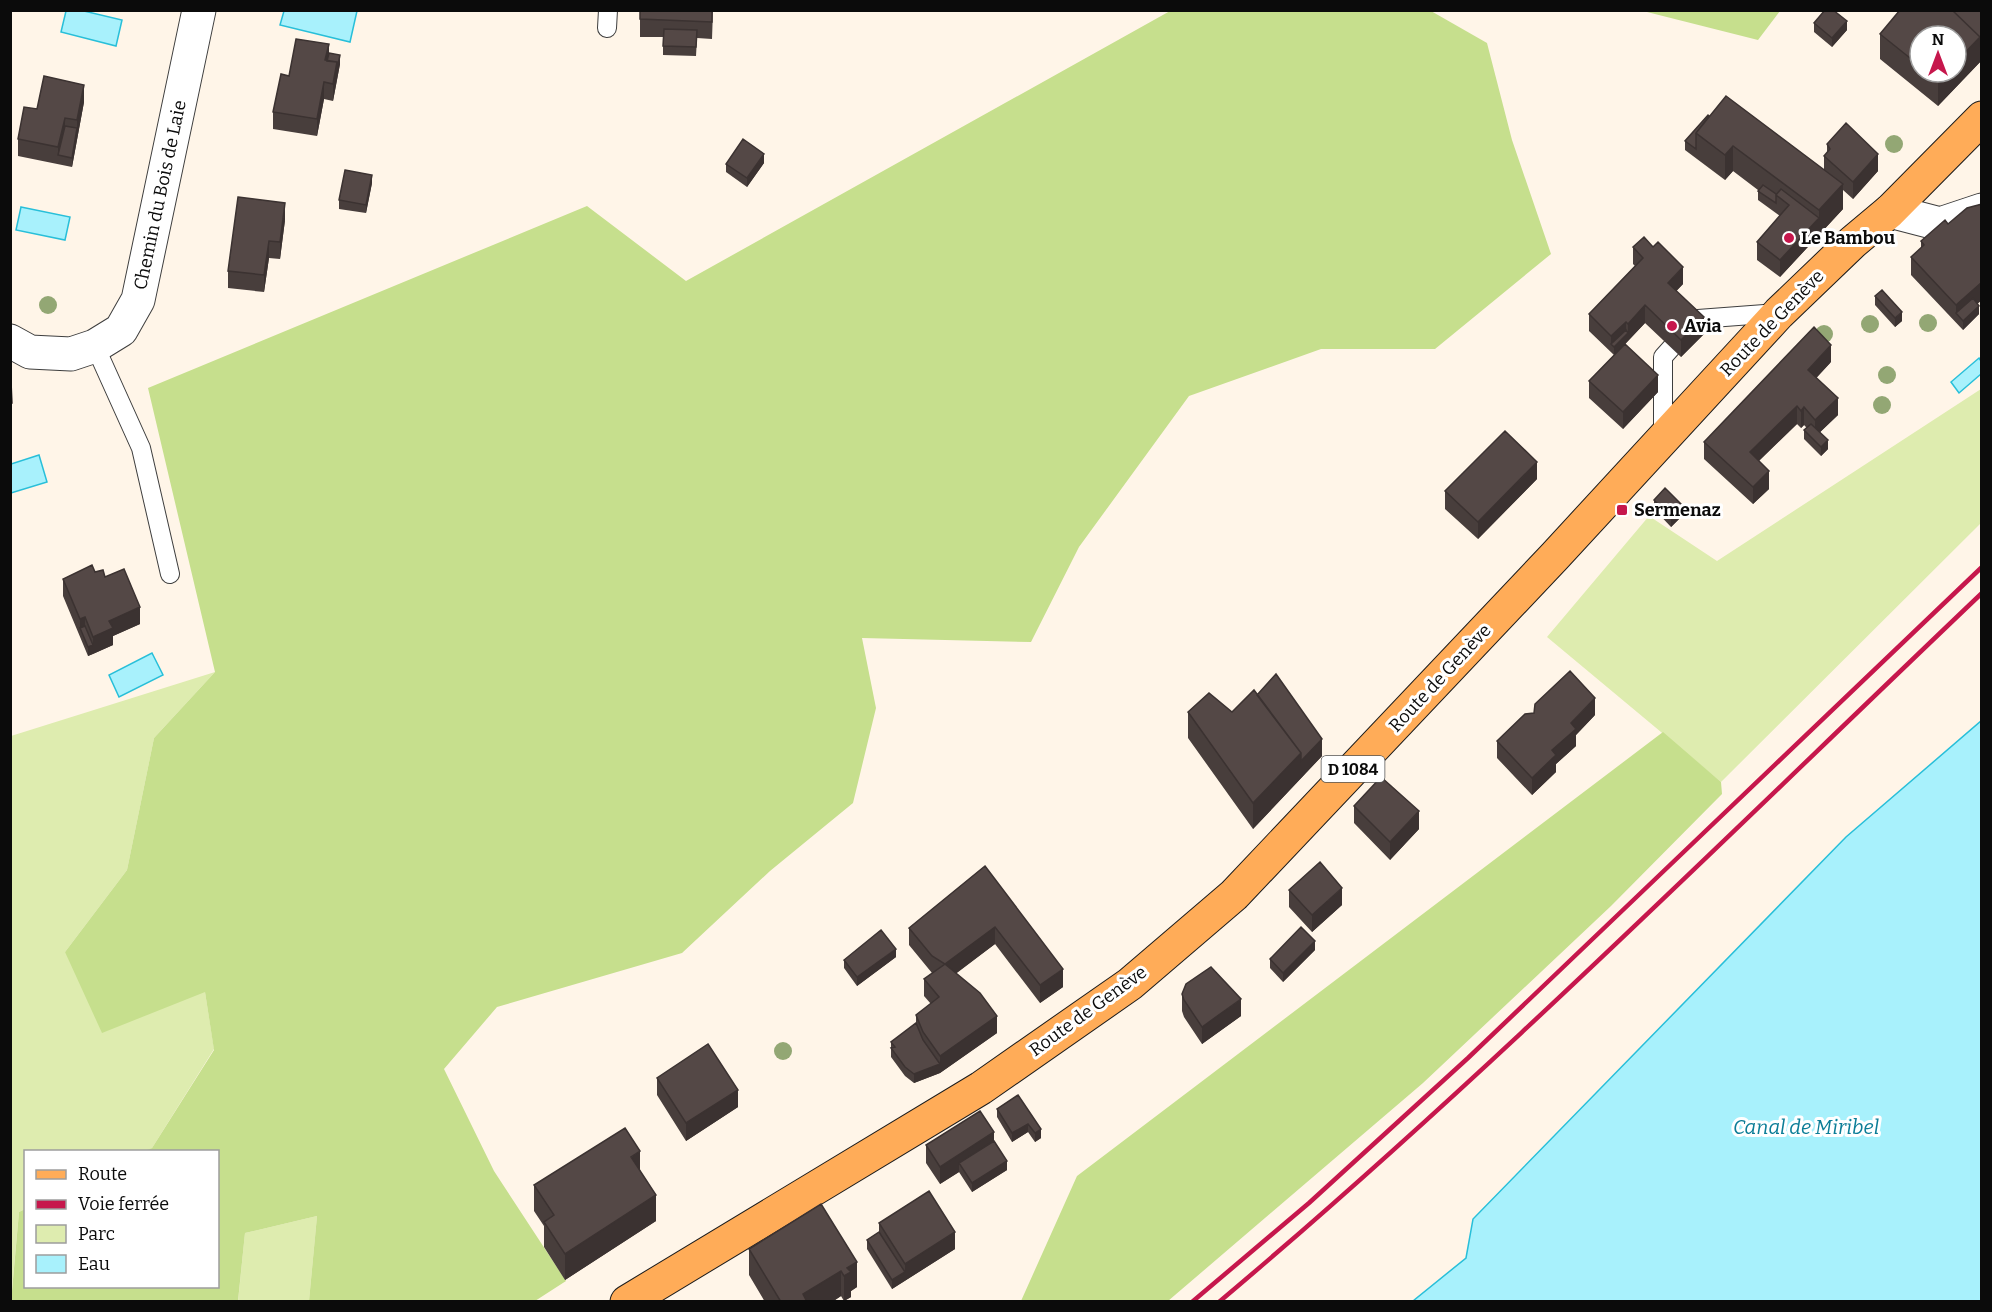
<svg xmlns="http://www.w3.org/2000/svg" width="1992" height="1312" font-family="Bitter,serif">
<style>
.green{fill:#deecaf}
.forest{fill:#c6df8d}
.water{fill:#a8f1fc;stroke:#28bfd9;stroke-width:1.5}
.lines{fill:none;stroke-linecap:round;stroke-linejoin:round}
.lane-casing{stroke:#3e3e3e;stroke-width:20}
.street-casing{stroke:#3e3e3e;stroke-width:35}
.primary-casing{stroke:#1c1c1c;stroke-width:35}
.lane{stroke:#fff;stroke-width:18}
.street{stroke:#fff;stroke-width:33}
.primary{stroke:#ffac58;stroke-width:33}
.rail{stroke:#c6174c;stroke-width:4.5}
.tree{fill:#93a774}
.wall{fill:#483e3c;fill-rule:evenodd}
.shaded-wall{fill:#3b3231}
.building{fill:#544846;stroke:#3b3231;stroke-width:1.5}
.poi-dot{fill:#c6174c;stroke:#fff;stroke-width:2}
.labels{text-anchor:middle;stroke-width:6;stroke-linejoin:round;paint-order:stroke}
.shield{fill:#fff;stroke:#545454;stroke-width:1.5}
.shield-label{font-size:16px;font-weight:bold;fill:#0b0b0b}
.street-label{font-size:18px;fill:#0b0b0b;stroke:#fff}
.poi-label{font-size:18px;font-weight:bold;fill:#0b0b0b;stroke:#fff;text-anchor:start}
.water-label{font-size:20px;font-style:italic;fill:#0b7d97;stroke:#fff}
</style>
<rect width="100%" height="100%" fill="#fff5e8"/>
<path class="green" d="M1981 389V523L1721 782 1547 637 1649 516 1717 561Z
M215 672 154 738 127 870 65 952 205 992 214 1049 152 1148 145 1152H26L25 1209 19 1212 11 1300V736Z
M317 1216 309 1301 238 1302 245 1233Z"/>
<path class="forest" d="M1170 11H1431L1487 43 1512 140 1551 254 1435 349H1321L1189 396 1079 547 1031 642 862 638 876 708 853 803 770 871 682 953 497 1007 444 1069 494 1171 566 1281 535 1301H309L317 1216 245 1233 238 1301 11 1302 19 1212 25 1209 26 1286H218V1152L145 1151 152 1148 214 1050 205 992 102 1033 65 952 127 870 154 738 215 672 148 388 587 206 686 281Z
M1643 11H1780L1758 40Z
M1663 732 1721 782 1722 794 1611 906 1423 1083 1168 1301H1021L1077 1176Z"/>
<path class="water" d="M66 11H84L122 20 116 46 61 32Z
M284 11V10L357 11 350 42 280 25Z
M21 207 70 217 65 240 16 230Z
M1979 358 1981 361V374L1959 393 1951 382Z
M39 455 47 482 11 493V464Z
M152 653 163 675 119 697 109 675Z
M1981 721V1301H1413L1466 1258 1473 1219 1846 837Z"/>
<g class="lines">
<defs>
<path id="lane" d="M607 28 608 10
M1694 324 1698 319 1778 313
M95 346 141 448 170 574
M1663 437V357L1672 347"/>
<path id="street" d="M1890 211 1940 224 1982 210
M10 341 30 352 71 354 95 346 121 330 138 300 199 10"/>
<path id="primary" d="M627 1302 981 1088 1130 984 1234 895 1555 556 1779 313 1853 242 1890 211 1982 118"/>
</defs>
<use href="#lane" class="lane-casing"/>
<use href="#street" class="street-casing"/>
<use href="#primary" class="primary-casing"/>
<use href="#lane" class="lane"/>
<use href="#street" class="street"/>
<use href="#primary" class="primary"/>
<path class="rail" d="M1192 1302 1309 1203 1468 1058 1982 567
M1219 1302C1485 1078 1731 832 1982 593"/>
</g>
<g class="tree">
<circle cx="1894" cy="144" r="9"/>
<circle cx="48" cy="305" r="9"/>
<circle cx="1928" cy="323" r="9"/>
<circle cx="1870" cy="324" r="9"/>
<circle cx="1824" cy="334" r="9"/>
<circle cx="1887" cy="375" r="9"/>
<circle cx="1882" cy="405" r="9"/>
<circle cx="783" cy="1051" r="9"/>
</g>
<path class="wall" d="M640 10H713L712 39 697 38 696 56 663 55V37H640Z
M1896 10H1982V60L1938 106 1880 59V34L1898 13ZM1920 36 1956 72H1920Z
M1814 23 1847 30 1832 47 1814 32Z
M329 53 340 64 333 101 324 99 317 136 273 129V112L289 76Z
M84 102 72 167 18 156V139L37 109Z
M1708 115 1824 170V156L1827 153V144L1878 171 1853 199 1843 190V209L1780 277 1757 260V242L1780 216 1758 200V190L1733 171 1725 180 1685 150V141Z
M764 163 747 187 726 172V164Z
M372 183 366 213 339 209V200Z
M1982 204V300L1977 303 1979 314 1963 330 1911 275V257L1921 248V241Z
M285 220 280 259 269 258 264 292 228 288V271Z
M1633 247 1683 284 1676 291 1704 334 1681 357 1645 323 1625 344 1658 392 1623 429 1589 398V381L1614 355 1589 331V314L1635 266 1633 264Z
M1875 296 1902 321 1895 327 1875 305Z
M1831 362 1816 378 1838 415 1820 432 1828 449 1821 456 1804 439V430L1807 428 1804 425 1801 428 1797 424 1759 461 1769 489 1753 504 1704 459V442Z
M1537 479 1478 539 1445 509V491Z
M1654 500 1683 515 1671 527 1654 509Z
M95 572 105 577 140 624 113 636V645L88 656 63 596V579Z
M1257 695 1322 756 1253 829 1188 738V712H1232Z
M1595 715 1576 735V746L1556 764V772L1532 795 1497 758V741Z
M1354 806 1419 829 1390 860 1354 823Z
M985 866 1063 987 1040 1003 995 944 956 973 997 1033 940 1073 914 1083 905 1076 891 1057V1042L916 1023V1015L931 1004 924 996V979L932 973 909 945V928Z
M1289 890 1342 905 1312 932 1289 907Z
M1315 950 1283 982 1270 968V959Z
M896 957 857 986 844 968V960Z
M1182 994 1241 1016 1202 1044 1184 1017 1182 1011Z
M657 1078 738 1107 686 1141 657 1095Z
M1018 1095 1041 1138 1035 1142 1028 1132 1012 1142 997 1117V1109Z
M994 1141 1007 1170 972 1192 959 1172 940 1184 926 1163V1145Z
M640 1170 656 1221 565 1280 544 1247V1226L534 1211V1185Z
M879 1223 955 1249 892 1289 867 1249V1240L879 1232Z
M749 1249 857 1262V1287L851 1291V1297L844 1301 841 1296 832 1302H765L749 1275Z"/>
<path class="shaded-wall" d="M1847 21V30L1832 47V38Z
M1980 37 1982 43V60L1938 106V81L1946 72H1956V62Z
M329 44V62L325 60Z
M340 55V64L333 101V84L337 62Z
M324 82V99L317 136V119Z
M84 85V102L72 167V158L77 128V120Z
M65 118V135L58 155V147Z
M1733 146V171L1725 180V155Z
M764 154V163L747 187V178Z
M1878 154V171L1853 199V182Z
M372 175V183L366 213V205Z
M1843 184V209L1819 235V210Z
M285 203V220L280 259V242Z
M1819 218V235L1780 277V260Z
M269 241V258L264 292V275Z
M1683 267V284L1668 300V283Z
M1982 282V300L1961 318 1956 313V305Z
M1645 305V323L1614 356V347L1611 344V336L1626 322V335L1628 333V324Z
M1979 306V314L1963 330V321Z
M1902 312V321L1895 327V318Z
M1704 317V334L1681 357V340Z
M1831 345V362L1808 387V370Z
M1658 375V392L1623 429V412Z
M1838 398V415L1815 437V420Z
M1797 406V424L1750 469V452Z
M1804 407V425L1801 428V411Z
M1828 440V449L1821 456V447Z
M1537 462V479L1478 539V522Z
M1769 471V489L1753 504V487Z
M1683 506V515L1671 527V518Z
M140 607V624L113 636V645L93 654V637L109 621Z
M85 617V634L80 628V619Z
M93 645V654L88 656V647Z
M1595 698V715L1576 735V746L1556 764V772L1532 795V778L1571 723Z
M1322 739V756L1253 829V803L1301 753Z
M1419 811V829L1390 860V842Z
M1342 888V905L1312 932V915Z
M995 927V944L945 982V964Z
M1315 941V950L1283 982V973Z
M896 949V957L857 986V977Z
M1063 969V987L1040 1003V985Z
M1241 999V1016L1202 1044V1027Z
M997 1016V1033L940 1073 914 1083V1074L940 1064V1056Z
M738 1090V1107L686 1141V1123Z
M1028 1124V1132L1012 1142V1133Z
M1041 1129V1138L1035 1142V1133Z
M994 1132V1149L959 1163V1172L940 1184V1167Z
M640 1151V1176L631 1157Z
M1007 1161V1170L972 1192V1183Z
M656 1195V1221L565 1280V1254Z
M955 1232V1249L892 1289V1280L905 1272V1264Z
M857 1262V1287L851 1291V1297L844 1301V1276L847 1268Z
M841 1271V1296L832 1302H803V1294Z"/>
<path class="building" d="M640 10H712V22L640 19Z
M1825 10H1833L1847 21 1832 38 1814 23Z
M1900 10H1952L1980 37 1956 62V36H1920V66L1880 34Z
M1952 10H1982V43L1980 45V37Z
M664 29 697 30 696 47 663 46Z
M296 39 329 44 325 60 337 62 333 84 324 82 317 119 273 112 281 74 289 76Z
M329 53 340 55 337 70V62L327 61Z
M1927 72H1946L1938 81Z
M44 76 84 85 77 120 65 118 58 147 18 139 24 107 37 109Z
M1726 96 1843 184 1819 210 1733 146 1725 155 1696 133Z
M1708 115 1709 116 1696 133V149L1685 141Z
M1846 123 1878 154 1853 182 1824 156 1830 149 1827 144Z
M65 126 77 128 72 158 58 155Z
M743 139 764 154 747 178 726 164Z
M345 170 372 175 366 205 339 200Z
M1763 185 1776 194V203L1758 191Z
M1781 189 1819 218 1780 260 1757 242 1789 205 1776 195Z
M238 197 285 203 280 242 269 241 264 275 228 271Z
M1982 204V282L1956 305 1911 257 1924 245 1921 241 1945 220 1948 224 1967 208Z
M1644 237 1653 247 1658 242 1683 267 1668 283 1704 317 1681 340 1645 305 1628 324 1626 322 1611 336 1589 314 1643 258 1633 247Z
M1882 290 1902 312 1895 318 1875 296Z
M1973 298 1979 306 1963 321 1956 313Z
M1814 327 1831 345 1808 370 1838 398 1815 420 1804 407 1801 411 1797 406 1750 452 1769 471 1753 487 1704 442Z
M1626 330 1628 333 1614 347 1611 344Z
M1625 344 1658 375 1623 412 1589 381Z
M10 382H11L12 403H10Z
M1811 424 1828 440 1821 447 1804 430Z
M1505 431 1537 462 1478 522 1445 491Z
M1665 488 1683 506 1671 518 1654 500Z
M92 565 95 572 103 570 105 577 124 569 140 607 109 621 113 628 93 637 85 617 80 619 63 579Z
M85 626 93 645 88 647 80 628Z
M1570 671 1595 698 1571 723 1576 729 1552 750 1556 755 1532 778 1497 741 1525 714 1534 713 1535 704Z
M1276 674 1322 739 1301 761V753L1257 695Z
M1254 690 1301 753 1253 803 1188 712 1209 693 1232 712Z
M1381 777 1419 811 1390 842 1354 806Z
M1320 862 1342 888 1312 915 1289 890Z
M985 866 1063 969 1040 985 995 927 945 964 980 993 997 1016 940 1056 923 1032 916 1015 939 997 924 979 945 964 932 956 909 928Z
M1301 927 1315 941 1283 973 1270 959Z
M881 930 896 949 857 977 844 960Z
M1211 967 1241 999 1202 1027 1184 1000 1182 994 1186 984Z
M916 1023 923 1040 940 1064 914 1074 905 1067 891 1048 895 1047 891 1042Z
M708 1044 738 1090 686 1123 657 1078Z
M1018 1095 1041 1129 1035 1133 1028 1124 1012 1133 997 1109Z
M980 1111 994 1132 940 1167 926 1145Z
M625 1128 640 1151 631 1157 656 1195 565 1254 544 1222 554 1215 534 1185Z
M994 1141 1007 1161 972 1183 959 1163Z
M929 1191 955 1232 905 1264 879 1223Z
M821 1204 857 1262 847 1268 851 1272 844 1276 841 1271 803 1294 807 1302H781L749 1249Z
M879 1232 905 1272 892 1280 867 1240Z"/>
<g class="poi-dot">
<circle cx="1789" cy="238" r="6"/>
<circle cx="1672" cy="326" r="6"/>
<rect x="1616" y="504" width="12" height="12" rx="3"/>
</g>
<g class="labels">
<rect class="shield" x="1321.5" y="756" width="63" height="26" rx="4.5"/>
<g class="shield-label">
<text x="1353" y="775">D 1084</text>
</g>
<g class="street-label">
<text transform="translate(160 195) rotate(-78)" y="6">Chemin du Bois de Laie</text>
<text transform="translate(1772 323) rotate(-46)" y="6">Route de Genève</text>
<text transform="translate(1440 678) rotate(-47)" y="6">Route de Genève</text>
<text transform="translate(1088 1011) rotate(-36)" y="6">Route de Genève</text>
</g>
<g class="poi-label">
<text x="1801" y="244">Le Bambou</text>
<text x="1684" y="332">Avia</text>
<text x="1634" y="516">Sermenaz</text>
</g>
<g class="water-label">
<text x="1806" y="1134">Canal de Miribel</text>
</g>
</g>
<rect width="1992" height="1312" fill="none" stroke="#0b0b0b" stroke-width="24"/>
<rect x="24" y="1150" width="195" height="138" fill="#ffffff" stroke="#9d9d9d" stroke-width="1.5"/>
<rect x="36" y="1170" width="30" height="9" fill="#ffac58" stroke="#9d9d9d" stroke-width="1.5"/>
<text x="78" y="1180" font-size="18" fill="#0b0b0b">Route</text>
<rect x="36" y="1200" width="30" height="9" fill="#c6174c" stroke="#9d9d9d" stroke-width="1.5"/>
<text x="78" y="1210" font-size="18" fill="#0b0b0b">Voie ferrée</text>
<rect x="36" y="1225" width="30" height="18" fill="#deecaf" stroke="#9d9d9d" stroke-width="1.5"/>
<text x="78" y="1240" font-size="18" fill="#0b0b0b">Parc</text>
<rect x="36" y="1255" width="30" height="18" fill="#a8f1fc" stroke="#9d9d9d" stroke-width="1.5"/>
<text x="78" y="1270" font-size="18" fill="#0b0b0b">Eau</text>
<g transform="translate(1938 54)"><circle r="28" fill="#ffffff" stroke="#9d9d9d" stroke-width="1.5"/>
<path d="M0-4.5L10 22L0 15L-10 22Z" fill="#c6174c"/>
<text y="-9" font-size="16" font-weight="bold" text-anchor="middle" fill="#0b0b0b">N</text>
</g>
</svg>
